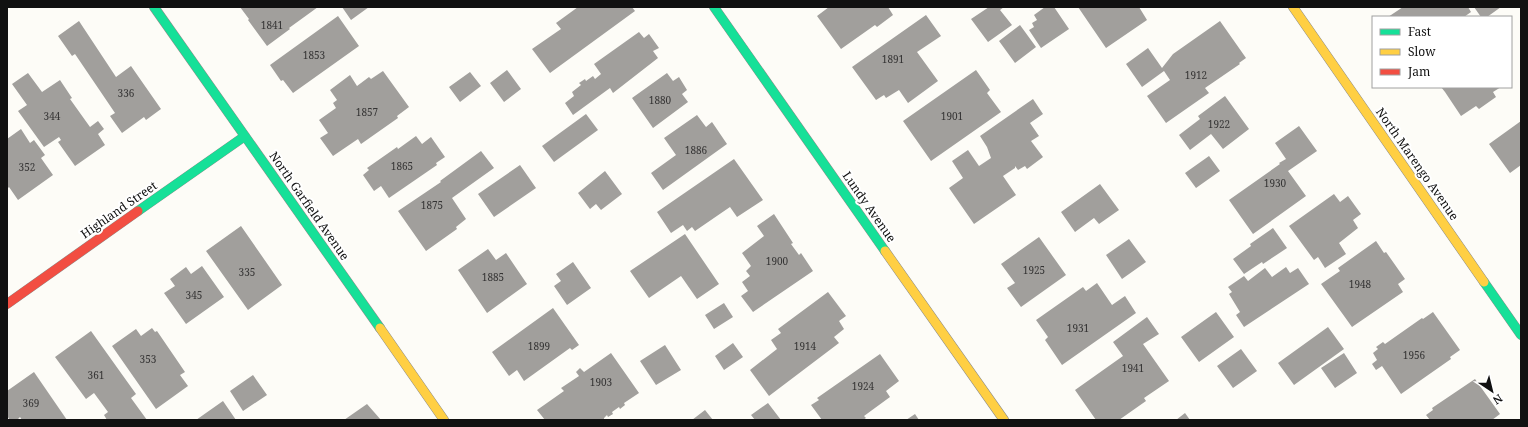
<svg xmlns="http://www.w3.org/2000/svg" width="1528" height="427" font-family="'Noto Serif',serif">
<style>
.building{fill:#a19f9c}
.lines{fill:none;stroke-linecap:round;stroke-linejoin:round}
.fast-casing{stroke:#8e8d8b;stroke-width:10}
.slow-casing{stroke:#8e8d8b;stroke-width:10}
.jam-casing{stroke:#8e8d8b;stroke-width:10}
.fast{stroke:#16e098;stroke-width:9}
.slow{stroke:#ffcf43;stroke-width:9}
.jam{stroke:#f24e42;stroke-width:9}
.labels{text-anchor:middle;stroke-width:4;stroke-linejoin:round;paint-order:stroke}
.number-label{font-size:10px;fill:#353434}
.street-label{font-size:12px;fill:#111;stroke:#fff}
</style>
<rect width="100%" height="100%" fill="#fdfcf7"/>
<path class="building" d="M240 7H318L289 28 290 29 267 46 248 20 249 19Z
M342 7H369L351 20Z
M578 7H632L635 11 550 73 532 49 561 29 556 23Z
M829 7H888L893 15 877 27 875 25 841 49 817 16Z
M989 7H1004L1000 10 1012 25 988 42 971 19Z
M1045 7H1054L1069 29 1041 48 1029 30 1034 27 1032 23 1037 20 1034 15Z
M1078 7H1139L1147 20 1106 48Z
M1403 7H1468L1471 12 1464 17H1388Z
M1474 7H1501L1487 17H1481Z
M926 15 941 36 917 52 938 81 908 103 899 90 886 98 884 95 876 100 852 67Z
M338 16 359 46 293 93 283 80 281 81 270 65Z
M79 21 116 77 131 66 161 109 146 120 144 117 122 133 110 116 115 113 75 54 72 56 58 36Z
M1220 21 1246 58 1239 63 1240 64 1205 88 1209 93 1166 123 1147 96 1170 80 1164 71 1142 87 1126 64 1148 48 1162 68 1173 54Z
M1020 25 1036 47 1015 63 999 41Z
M639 32 644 38 649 34 659 48 653 51 658 58 613 93 610 88 573 115 565 103 574 96 572 92 581 85 579 83 585 79 586 81 593 76 595 79 601 74 594 64Z
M507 70 521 89 504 102 490 83Z
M976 70 990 90 987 93 1001 112 931 161 903 121Z
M383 71 409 107 397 116 398 118 361 144 358 139 333 156 320 138 328 133 319 120 336 108 333 103 337 100 330 90 350 75 357 86 369 77 371 79Z
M470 72 481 86 460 102 449 87Z
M28 73 42 92 60 80 72 98 70 99 90 127 98 121 104 129 98 134 105 145 75 166 58 142 61 140 59 137 44 147 18 111 27 105 12 84Z
M667 73 673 81 679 77 687 90 682 94 688 102 653 128 632 98Z
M1441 87H1501L1493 92 1496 97 1479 109 1476 106 1461 116 1445 92Z
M1225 96 1249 129 1223 149 1211 134 1190 150 1179 135 1200 119 1198 116Z
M1033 99 1043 114 1030 123 1039 136 1031 141 1043 157 1027 169 1025 166 1018 170 1015 166V168L1003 176 1016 195 974 224 949 188 963 178 952 161 968 150 979 166 991 158 987 147 980 136Z
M586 114 598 130 554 162 542 146Z
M697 115 706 127 712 122 727 144 663 190 651 173 676 155 664 138Z
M1521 121V165L1510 173 1489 144Z
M1299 126 1317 151 1288 171 1306 196 1253 234 1229 200 1280 164 1279 163 1286 159 1275 143Z
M21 129 30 143 34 140 45 155 41 158 53 175 18 200 9 187 7 189V139Z
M416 136 422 144 431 137 445 157 436 163 437 165 389 198 381 186 374 191 363 175 369 170 367 168 397 147 398 149Z
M481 151 494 168 452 198 466 219 456 227 457 229 426 251 398 211 441 182 440 181Z
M1209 156 1220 171 1196 188 1185 173Z
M734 159 763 200 737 217 730 207 695 231 692 227 687 231 683 225 671 233 657 212Z
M520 165 536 188 494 217 478 194Z
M605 171 622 194 601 210 596 204 590 209 578 193Z
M1100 184 1119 210 1099 224 1094 218 1075 232 1061 212Z
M1334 194 1340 202 1348 196 1361 214 1353 220 1358 228 1339 243 1346 254 1325 268 1318 257 1314 260 1289 226Z
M774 214 793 243 791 244 799 255 801 253 813 271 753 312 741 296 748 291 742 282 750 276 746 271 751 266 742 253 764 236 757 226Z
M241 226 282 285 248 310 206 251Z
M1273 228 1287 248 1263 264 1262 262 1244 274 1233 259 1251 246 1250 244Z
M685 234 719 284 697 299 681 276 649 298 630 271Z
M1039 237 1066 275 1021 307 1007 288 1015 283 1001 264Z
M1129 239 1146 262 1122 279 1106 255Z
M1376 241 1384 253 1386 252 1405 279 1398 284 1403 292 1352 327 1321 284 1340 271 1338 268Z
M488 249 496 260 506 253 527 284 487 313 458 270Z
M573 262 591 288 567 305 554 286 561 281 556 274Z
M202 266 224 297 186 324 164 293 175 286 170 279 186 267 191 274Z
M1286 267 1290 273 1298 268 1309 284 1244 327 1236 315 1240 312 1229 294 1232 292 1228 287 1244 276 1248 281 1265 268 1272 277Z
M1097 283 1112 305 1125 296 1136 313 1062 365 1045 340 1048 337 1036 320 1083 287 1086 291Z
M828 292 846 316 839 321 844 329 834 337 839 343 769 396 750 370 777 349 771 340 781 333 778 329Z
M724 303 733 317 714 329 705 315Z
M553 308 579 345 572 350 570 348 524 381 517 370 509 376 492 352Z
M1216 312 1234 337 1199 362 1181 337Z
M1433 312 1460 350 1450 357 1451 359 1401 394 1382 366 1376 370 1372 364 1377 360 1373 353 1378 349 1376 347 1383 342 1385 344 1422 318 1423 319Z
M1147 317 1159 334 1143 344 1169 381 1144 398 1146 401 1119 420H1096L1075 390 1123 356 1113 342Z
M1328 327 1344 349 1294 385 1278 363Z
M152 328 155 332 157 331 185 372 180 375 188 386 156 409 112 346 136 329 141 336Z
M91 331 136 394 131 398 147 420H107L104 415 108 412 94 393 86 399 55 357Z
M733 343 743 357 724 370 715 356Z
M665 345 681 370 656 385 640 361Z
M1241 349 1257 371 1233 388 1217 366Z
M611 353 639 393 624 403 625 405 620 409 619 407 612 412 613 414 608 417 607 415 604 418V420H545L537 410 564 391 561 388 579 376 576 372 580 368 584 372Z
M1344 353 1357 373 1335 388 1321 368Z
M880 354 899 381 886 391 890 397 864 416 866 418 863 420H822L811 405 819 400 817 398Z
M34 372 67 420H22L20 417 17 420H10L7 416V391Z
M253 375 267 395 243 411 230 391Z
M1475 379 1500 414 1492 420H1430L1426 415 1433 410 1432 408Z
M223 401 236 420H196Z
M768 403 781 420H755L751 415Z
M367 404 381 420H344Z
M705 410 713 420H692Z
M1185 413 1190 420H1176Z
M915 414 919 420H906Z"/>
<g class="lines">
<defs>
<path id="fast" d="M154 7 380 328
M714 7 885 251
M138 211 245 136
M1484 282 1521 335"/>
<path id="slow" d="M1293 7 1484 282
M885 251 1004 420
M380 328 444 420"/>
<path id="jam" d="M7 304 138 211"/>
</defs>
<use href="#fast" class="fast-casing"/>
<use href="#slow" class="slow-casing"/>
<use href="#jam" class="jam-casing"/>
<use href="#fast" class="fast"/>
<use href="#slow" class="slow"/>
<use href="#jam" class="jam"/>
</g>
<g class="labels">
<g class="number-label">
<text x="272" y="29">1841</text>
<text x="314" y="59">1853</text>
<text x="893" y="63">1891</text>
<text x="1196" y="79">1912</text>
<text x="126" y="97">336</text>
<text x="660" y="104">1880</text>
<text x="367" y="116">1857</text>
<text x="52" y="120">344</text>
<text x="952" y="120">1901</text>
<text x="1219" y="128">1922</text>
<text x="696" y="154">1886</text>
<text x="402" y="170">1865</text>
<text x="27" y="171">352</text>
<text x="1275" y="187">1930</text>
<text x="432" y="209">1875</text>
<text x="777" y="265">1900</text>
<text x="1034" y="274">1925</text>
<text x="247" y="276">335</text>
<text x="493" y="281">1885</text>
<text x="1360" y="288">1948</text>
<text x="194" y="299">345</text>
<text x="1078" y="332">1931</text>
<text x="539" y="350">1899</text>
<text x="805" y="350">1914</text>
<text x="1414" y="359">1956</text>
<text x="148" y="363">353</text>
<text x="1133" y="372">1941</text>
<text x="96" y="379">361</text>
<text x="601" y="386">1903</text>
<text x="863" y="390">1924</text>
<text x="31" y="407">369</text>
</g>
<g class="street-label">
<text transform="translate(1417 164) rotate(55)" y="4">North Marengo Avenue</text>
<text transform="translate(309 206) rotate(55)" y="4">North Garfield Avenue</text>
<text transform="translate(869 207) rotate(55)" y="4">Lundy Avenue</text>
<text transform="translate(119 210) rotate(-35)" y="4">Highland Street</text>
</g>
</g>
<rect width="1528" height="427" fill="none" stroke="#111111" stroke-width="16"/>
<rect x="1372" y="16" width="140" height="72" fill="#ffffff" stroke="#a0a0a0"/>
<rect x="1380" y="29" width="20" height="6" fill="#16e098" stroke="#a0a0a0"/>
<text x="1408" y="36" font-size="12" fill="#111111">Fast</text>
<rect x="1380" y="49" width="20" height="6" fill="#ffcf43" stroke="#a0a0a0"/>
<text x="1408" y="56" font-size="12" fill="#111111">Slow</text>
<rect x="1380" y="69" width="20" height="6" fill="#f24e42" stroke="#a0a0a0"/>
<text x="1408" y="76" font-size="12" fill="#111111">Jam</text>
<g transform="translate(1492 391) rotate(145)" stroke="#ffffff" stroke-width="3" paint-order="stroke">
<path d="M0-3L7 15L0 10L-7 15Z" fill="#111111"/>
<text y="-6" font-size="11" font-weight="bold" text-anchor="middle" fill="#111111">N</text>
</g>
</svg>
